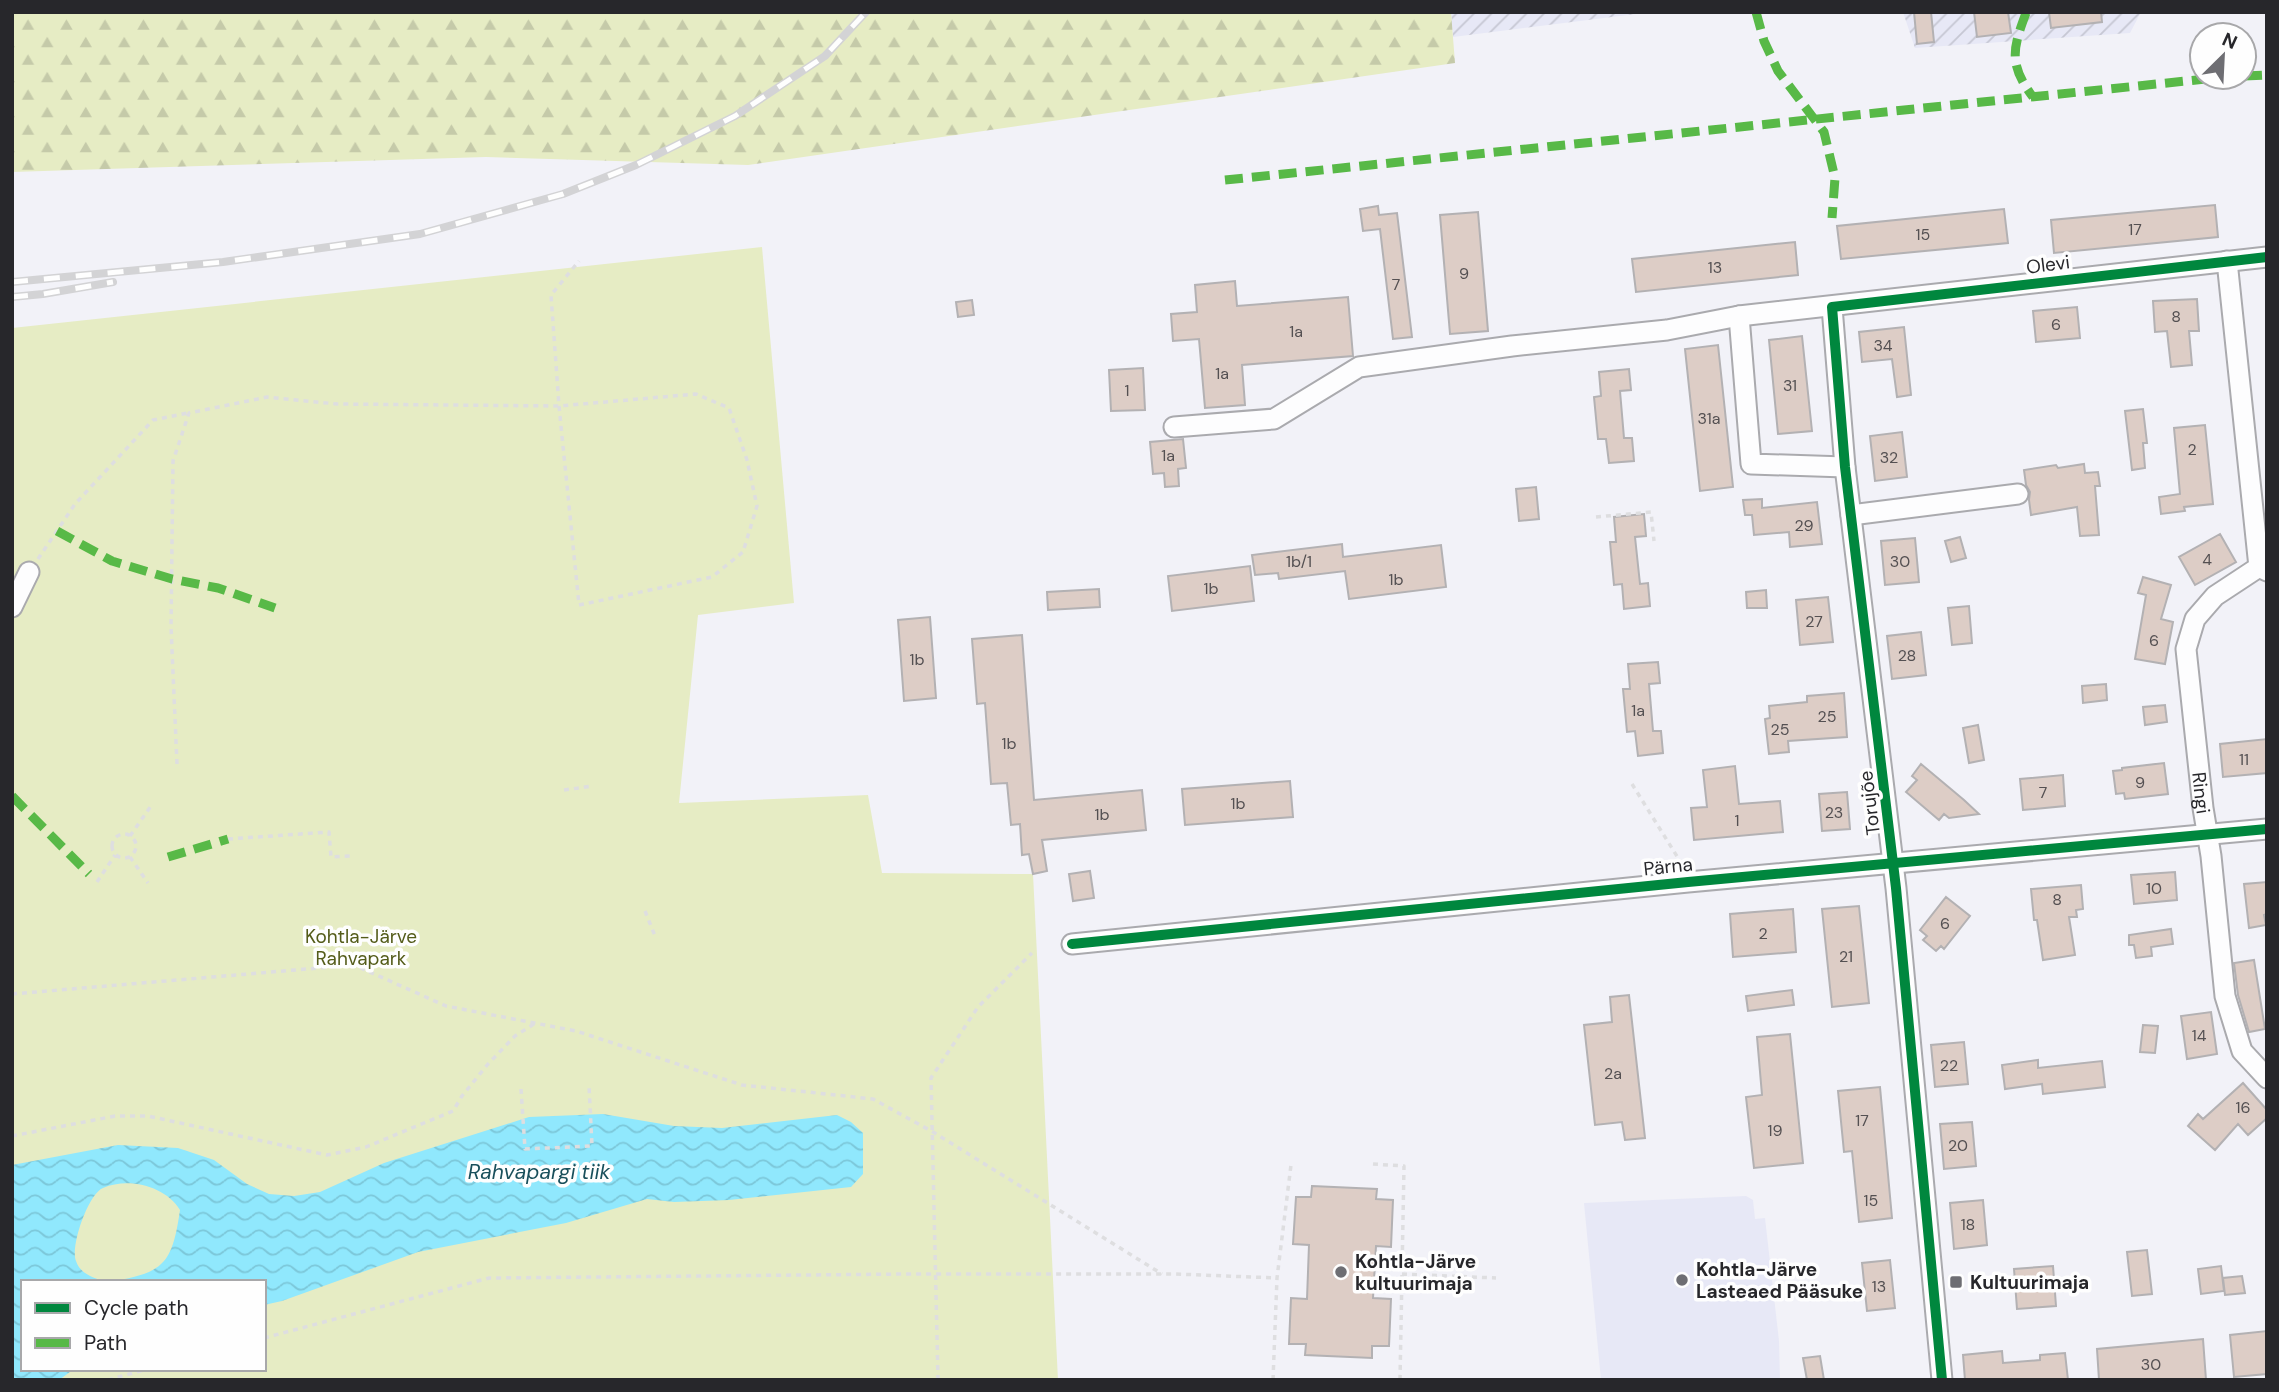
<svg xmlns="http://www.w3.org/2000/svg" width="2279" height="1392" font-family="'DM Sans',sans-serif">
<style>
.built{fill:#e7e8f6}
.industrial{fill:url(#industrial-furrows)}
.forest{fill:url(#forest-firs)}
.park{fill:#e6ecc4;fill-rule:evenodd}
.water{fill:url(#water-waves)}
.building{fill:#ddcdc6;stroke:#b3b1b3;stroke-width:2}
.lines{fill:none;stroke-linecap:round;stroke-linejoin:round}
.minor-casing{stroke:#aaaaae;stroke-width:23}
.path{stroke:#dedee0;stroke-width:3.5;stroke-dasharray:5 5;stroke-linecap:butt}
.minor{stroke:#fdfdfe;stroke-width:19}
.rail-casing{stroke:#d3d3d5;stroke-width:8}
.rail{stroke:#fefefe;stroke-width:5;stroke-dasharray:16;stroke-linecap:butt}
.quiet{stroke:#58b947;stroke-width:9;stroke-dasharray:18 9;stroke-linecap:butt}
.cycleway-casing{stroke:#fefefe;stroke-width:15}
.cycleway{stroke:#00873e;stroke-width:10}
.poi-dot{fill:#6e6e73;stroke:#fefefe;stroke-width:2.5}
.labels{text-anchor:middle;stroke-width:7;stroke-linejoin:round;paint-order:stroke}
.number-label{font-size:16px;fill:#545052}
.street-label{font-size:19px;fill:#27272b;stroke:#fefefe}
.park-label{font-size:19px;fill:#545c1a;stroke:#fefefe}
.poi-label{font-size:19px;font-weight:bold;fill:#27272b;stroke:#fefefe;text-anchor:start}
.water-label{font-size:21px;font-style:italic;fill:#194f5b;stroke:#fefefe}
</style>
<defs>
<pattern id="industrial-furrows" width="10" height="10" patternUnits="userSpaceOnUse" patternTransform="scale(1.75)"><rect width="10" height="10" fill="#e7e8f6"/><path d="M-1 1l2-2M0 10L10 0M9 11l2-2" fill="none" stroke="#c6c7d3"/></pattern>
<pattern id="forest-firs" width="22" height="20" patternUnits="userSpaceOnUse" patternTransform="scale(1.75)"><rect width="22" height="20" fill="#e6ecc4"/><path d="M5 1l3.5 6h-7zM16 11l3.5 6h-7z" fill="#c5caa9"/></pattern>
<pattern id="water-waves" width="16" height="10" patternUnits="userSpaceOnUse" patternTransform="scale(1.75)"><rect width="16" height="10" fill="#90e8fd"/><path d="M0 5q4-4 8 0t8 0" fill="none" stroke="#7cc7d9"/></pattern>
</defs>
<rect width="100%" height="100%" fill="#f2f2f8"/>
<path class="built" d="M1746 1196 1753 1200 1755 1219 1765 1218 1779 1341 1780 1380H1601L1584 1203Z"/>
<path class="industrial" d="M1451 12H1652L1453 37Z
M1903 12H2141L2130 33 1915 48Z"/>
<path class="forest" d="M12 12H1451L1455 63 748 165 486 157 12 172Z"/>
<path class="park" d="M762 247 794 603 698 615 679 803 868 795 882 873 1033 874 1058 1380H12V328ZM23 1282H264V1369H23Z"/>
<path class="water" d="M603 1114 674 1126 722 1128 837 1115 851 1122 863 1133V1174L851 1187 729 1200 674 1202 647 1199 566 1223 418 1252 282 1301 264 1305V1282H108C163 1273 172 1266 180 1210 165 1186 129 1177 103 1188 88 1194 70 1247 76 1261 80 1274 94 1278 106 1282H23V1369H74L59 1380H12V1165L118 1145 178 1148 214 1160 247 1184 269 1194 294 1196 320 1192 384 1163 529 1117Z"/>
<path class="building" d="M1914 12H1931L1934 42 1917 44Z
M1974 12H2008L2011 33 1977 37Z
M2049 12H2101L2102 22 2051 28Z
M2215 205 2218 237 2054 253 2051 220Z
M1378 206 1379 215 1397 213 1412 337 1393 339 1380 229 1363 231 1360 209Z
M2004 209 2008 243 1841 259 1837 226Z
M1478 212 1488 331 1450 334 1440 215Z
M1795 242 1798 275 1636 292 1632 259Z
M1235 281 1237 306 1348 297 1353 356 1242 365 1245 405 1205 408 1199 339 1173 341 1171 314 1197 312 1195 285Z
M2197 299 2199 331H2189L2192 365 2171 367 2167 331 2155 332 2153 301Z
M972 300 974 315 958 317 956 302Z
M2077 307 2080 338 2036 342 2033 311Z
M1904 327 1911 395 1897 397 1892 359 1862 362 1859 332Z
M1802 336 1812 431 1778 434 1769 340Z
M1718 345 1733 487 1700 491 1685 349Z
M1143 368 1145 410 1111 411 1109 370Z
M1629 369 1631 390 1620 391 1624 438H1632L1634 461 1609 463 1606 439H1598L1594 397 1601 396 1599 372Z
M2143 409 2147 443H2143L2145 468 2132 470 2125 411Z
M2205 425 2213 504 2184 507 2185 511 2161 514 2159 497 2180 494 2174 428Z
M1902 432 1907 477 1875 481 1870 436Z
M1183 439 1186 468 1178 469 1179 486 1165 487 1164 473 1153 474 1150 442Z
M2084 464 2085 473 2098 472 2100 486H2095L2099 535 2080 536 2077 507 2031 515 2029 500 2030 492 2026 485 2024 470 2056 465 2058 468Z
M1536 487 1539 519 1519 521 1516 489Z
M1762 499V508L1817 502 1822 544 1790 547 1789 532 1754 535 1752 515H1745L1743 500Z
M1644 514 1646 536 1635 537 1640 584 1648 583 1650 606 1624 609 1622 584 1614 585 1610 542H1616L1614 517Z
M2220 534 2236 562 2195 585 2179 557Z
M1960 537 1966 558 1951 562 1945 541Z
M1915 538 1919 582 1885 585 1881 541Z
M1342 544 1343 557 1441 545 1446 587 1349 599 1345 571 1279 579 1278 573 1255 575 1252 555Z
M1250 566 1254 601 1172 611 1168 576Z
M2143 577 2171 585 2161 619 2173 622 2165 664 2135 659 2146 595 2138 593Z
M1099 589 1100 607 1048 610 1047 592Z
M1766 590 1767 608H1747L1746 592Z
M1828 597 1833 642 1800 645 1796 600Z
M1969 606 1972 643 1952 645 1948 608Z
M930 617 936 698 904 701 898 620Z
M1921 632 1926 675 1892 679 1887 636Z
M1022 635 1034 800 1142 790 1146 830 1042 840 1047 871 1033 874 1029 854 1022 855 1020 824 1011 825 1007 783 991 784 985 703 977 704 972 639Z
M1658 662 1660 683 1649 684 1653 731H1661L1663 753 1638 756 1635 731 1627 732 1623 689H1630L1628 664Z
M2106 684 2107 700 2083 703 2082 686Z
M1844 693 1847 737 1788 741 1789 752 1769 754 1765 719 1770 718 1769 706 1807 702V696Z
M2165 705 2167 722 2145 725 2143 707Z
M1978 725 1984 760 1969 763 1963 728Z
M2267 739V773L2223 777 2220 744Z
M2164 763 2168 794 2125 799 2124 793 2116 794 2113 771 2122 770V768Z
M1921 764 1964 800 1979 814 1949 818 1944 814 1939 820 1906 792 1917 780 1912 776Z
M1735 766 1739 804 1780 801 1783 832 1694 840 1691 808 1707 807 1703 770Z
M2063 775 2065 806 2023 810 2020 779Z
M1290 781 1293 817 1185 825 1182 789Z
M1847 792 1850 829 1822 831 1819 794Z
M1090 871 1094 898 1073 901 1069 874Z
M2175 872 2177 900 2134 904 2131 875Z
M2267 882V914L2264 915 2266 925 2249 928 2244 884Z
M2081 885 2083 909 2076 910 2077 917H2069L2075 955 2043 960 2037 920H2034L2031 889Z
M1946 897 1970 916 1944 949 1941 946 1936 951 1923 940 1927 936 1920 930Z
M1859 906 1869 1003 1832 1007 1822 909Z
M1793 909 1796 952 1733 957 1730 914Z
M2171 929 2173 944 2151 947 2152 956 2136 958 2134 945H2129V935Z
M2254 960 2265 1029 2249 1032 2238 995 2234 963Z
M1792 990 1794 1005 1748 1011 1746 996Z
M1629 995 1645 1138 1625 1140 1622 1122 1595 1125 1584 1025 1612 1022 1610 997Z
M2211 1012 2217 1054 2187 1059 2181 1016Z
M2143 1025 2158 1026 2155 1053 2140 1052Z
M1790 1034 1803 1163 1754 1168 1746 1097 1762 1095 1757 1037Z
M1964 1042 1968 1084 1935 1087 1931 1045Z
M2038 1060V1068L2102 1061 2105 1087 2043 1094 2042 1084 2005 1089 2002 1065Z
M2243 1083 2267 1110V1118L2248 1135 2238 1124 2215 1150 2188 1126 2198 1114 2203 1119Z
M1880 1087 1892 1218 1859 1222 1852 1151 1844 1152 1838 1091Z
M1972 1122 1976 1166 1944 1169 1940 1124Z
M1312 1186 1377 1189 1376 1199 1393 1200 1391 1247 1376 1246 1373 1298 1391 1299 1389 1346H1372V1358L1305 1355 1306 1344H1289L1291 1298 1307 1299 1309 1245 1293 1244 1296 1197H1311Z
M1983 1200 1987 1245 1954 1249 1950 1203Z
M2147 1250 2152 1294 2132 1296 2127 1252Z
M1890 1260 1895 1308 1867 1311 1862 1263Z
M2053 1266 2056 1306 2017 1309 2014 1269Z
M2221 1266 2224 1291 2201 1294 2198 1269Z
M2242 1276 2245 1293 2225 1295 2223 1278Z
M2267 1331V1374L2234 1377 2230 1335Z
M2203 1339 2206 1380H2099L2097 1349Z
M2002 1351 2003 1363 2040 1360V1355L2065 1353 2068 1380H1965L1963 1355Z
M1820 1356 1824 1380H1807L1803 1358Z"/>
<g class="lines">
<defs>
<g id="minor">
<path d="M2227 261 2259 567"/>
<path d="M1832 307 1845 467 1896 888 1942 1380"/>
<path d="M1739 316 1751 464 1845 467"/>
<path d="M1174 427 1274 419 1359 367 1512 346 1667 330 1739 316 2267 257"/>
<path d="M1851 515 2018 494"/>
<path id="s1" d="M2267 571 2259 567 2215 596 2195 619 2186 649 2203 808 2211 856 2225 996 2242 1051 2267 1078"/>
<path d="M12 607 29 572"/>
<path d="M1072 944 1688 882 2267 829"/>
</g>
</defs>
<use href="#minor" class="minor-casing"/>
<path class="path" d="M1596 517 1651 512 1654 541
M38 559 75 504 153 420 188 413
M177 764 171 627 173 461 189 413 267 397 337 404 559 406 696 394 729 408 747 460 757 506 743 552 712 577 579 605 559 406 551 295 579 261
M1632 784 1683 866
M564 790 593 786
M112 846a12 12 0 1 1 24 0a12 12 0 1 1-24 0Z
M130 836 151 806
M228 839 329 832 331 857 352 856
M130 857 148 883
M97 882 115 855
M645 911 655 936
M12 994 354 965 446 1006 576 1031 742 1085 873 1099 933 1132 1162 1274
M521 1089 525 1149 592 1146 589 1085
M12 1136 115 1116H148L327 1155 366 1147 453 1111 462 1096 488 1064 515 1036 534 1024
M1373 1164 1404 1166 1400 1380
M1402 1274 1496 1278
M264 1338 489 1278 908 1274H1176L1277 1278
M108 1380 147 1369
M938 1380 931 1078 978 1007 1032 953
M1273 1380 1277 1278 1291 1165"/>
<use href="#minor" class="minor"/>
<defs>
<path id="rail" d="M12 282 223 262 420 234 563 194 636 165 735 116 825 56 866 12
M12 297 43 294 113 282"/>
</defs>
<use href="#rail" class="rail-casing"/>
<use href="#rail" class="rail"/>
<path class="quiet" d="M1756 12 1764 41 1778 71 1824 132 1835 178 1832 218
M2026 13C2012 50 2009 65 2033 97
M2244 76 2267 75
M1225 180 2225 77
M57 531 112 561 172 579 218 588 275 608
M12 796 89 874
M168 857 228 839"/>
<defs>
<path id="cycleway" d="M1072 944 1688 882 2267 829
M1942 1380 1896 888 1845 467 1832 307 2267 257"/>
</defs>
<use href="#cycleway" class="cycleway-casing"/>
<use href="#cycleway" class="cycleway"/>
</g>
<g class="poi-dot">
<circle cx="1341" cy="1272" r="7"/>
<circle cx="1682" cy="1280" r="7"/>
<rect x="1949" y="1275" width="14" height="14" rx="3.5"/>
</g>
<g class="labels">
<g class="number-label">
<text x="2135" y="235">17</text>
<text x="1923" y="240">15</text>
<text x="1715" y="273">13</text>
<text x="1464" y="279">9</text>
<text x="1396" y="290">7</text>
<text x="2176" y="322">8</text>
<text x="2056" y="330">6</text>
<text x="1296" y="337">1a</text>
<text x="1883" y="351">34</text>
<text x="1222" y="379">1a</text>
<text x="1790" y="391">31</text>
<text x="1127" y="396">1</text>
<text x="1709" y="424">31a</text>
<text x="2192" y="455">2</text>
<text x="1168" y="461">1a</text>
<text x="1889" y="463">32</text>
<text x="1804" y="531">29</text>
<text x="2207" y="565">4</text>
<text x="1299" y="567">1b/1</text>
<text x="1900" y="567">30</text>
<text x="1396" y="585">1b</text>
<text x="1211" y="594">1b</text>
<text x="1814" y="627">27</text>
<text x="2154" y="646">6</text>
<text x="1907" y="661">28</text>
<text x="917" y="665">1b</text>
<text x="1638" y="716">1a</text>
<text x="1827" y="722">25</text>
<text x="1780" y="735">25</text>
<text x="1009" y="749">1b</text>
<text x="2244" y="765">11</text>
<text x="2140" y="788">9</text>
<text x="2043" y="798">7</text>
<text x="1238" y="809">1b</text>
<text x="1834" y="818">23</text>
<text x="1102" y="820">1b</text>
<text x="1737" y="826">1</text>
<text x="2154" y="894">10</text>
<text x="2057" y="905">8</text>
<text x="1945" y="929">6</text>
<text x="1763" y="939">2</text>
<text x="1846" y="962">21</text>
<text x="2199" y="1041">14</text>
<text x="1949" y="1071">22</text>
<text x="1613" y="1079">2a</text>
<text x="2243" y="1113">16</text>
<text x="1862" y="1126">17</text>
<text x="1775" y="1136">19</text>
<text x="1958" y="1151">20</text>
<text x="1871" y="1206">15</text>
<text x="1968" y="1230">18</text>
<text x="1879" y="1292">13</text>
<text x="2151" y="1370">30</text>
</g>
<g class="street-label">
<text transform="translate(2048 264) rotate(-7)" y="7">Olevi</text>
<text dy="7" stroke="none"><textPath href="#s1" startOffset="268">Ringi</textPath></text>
<text transform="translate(1869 803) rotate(-97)" y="7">Torujõe</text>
<text transform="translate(1668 866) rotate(-6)" y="7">Pärna</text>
</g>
<g class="park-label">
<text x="361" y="943">Kohtla-Järve<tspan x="361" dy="22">Rahvapark</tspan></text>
</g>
<g class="poi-label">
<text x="1355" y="1268">Kohtla-Järve<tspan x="1355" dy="22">kultuurimaja</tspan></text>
<text x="1696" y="1276">Kohtla-Järve<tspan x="1696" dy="22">Lasteaed Pääsuke</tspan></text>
<text x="1970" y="1289">Kultuurimaja</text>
</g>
<g class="water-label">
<text x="539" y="1179">Rahvapargi tiik</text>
</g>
</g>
<rect width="2279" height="1392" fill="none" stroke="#27272b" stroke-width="28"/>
<rect x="21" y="1280" width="245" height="91" fill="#fefefe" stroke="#a8a8aa" stroke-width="2"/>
<rect x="35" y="1303" width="35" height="10" fill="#00873e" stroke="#a8a8aa" stroke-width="2"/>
<text x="84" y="1315" font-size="21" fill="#27272b">Cycle path</text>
<rect x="35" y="1338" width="35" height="10" fill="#58b947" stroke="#a8a8aa" stroke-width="2"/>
<text x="84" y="1350" font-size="21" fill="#27272b">Path</text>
<g transform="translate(2223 56) rotate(24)"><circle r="33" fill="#fefefe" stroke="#a8a8aa" stroke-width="2"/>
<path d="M0-5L12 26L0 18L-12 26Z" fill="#6e6e73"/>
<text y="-10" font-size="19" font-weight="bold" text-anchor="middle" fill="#27272b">N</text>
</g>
</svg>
